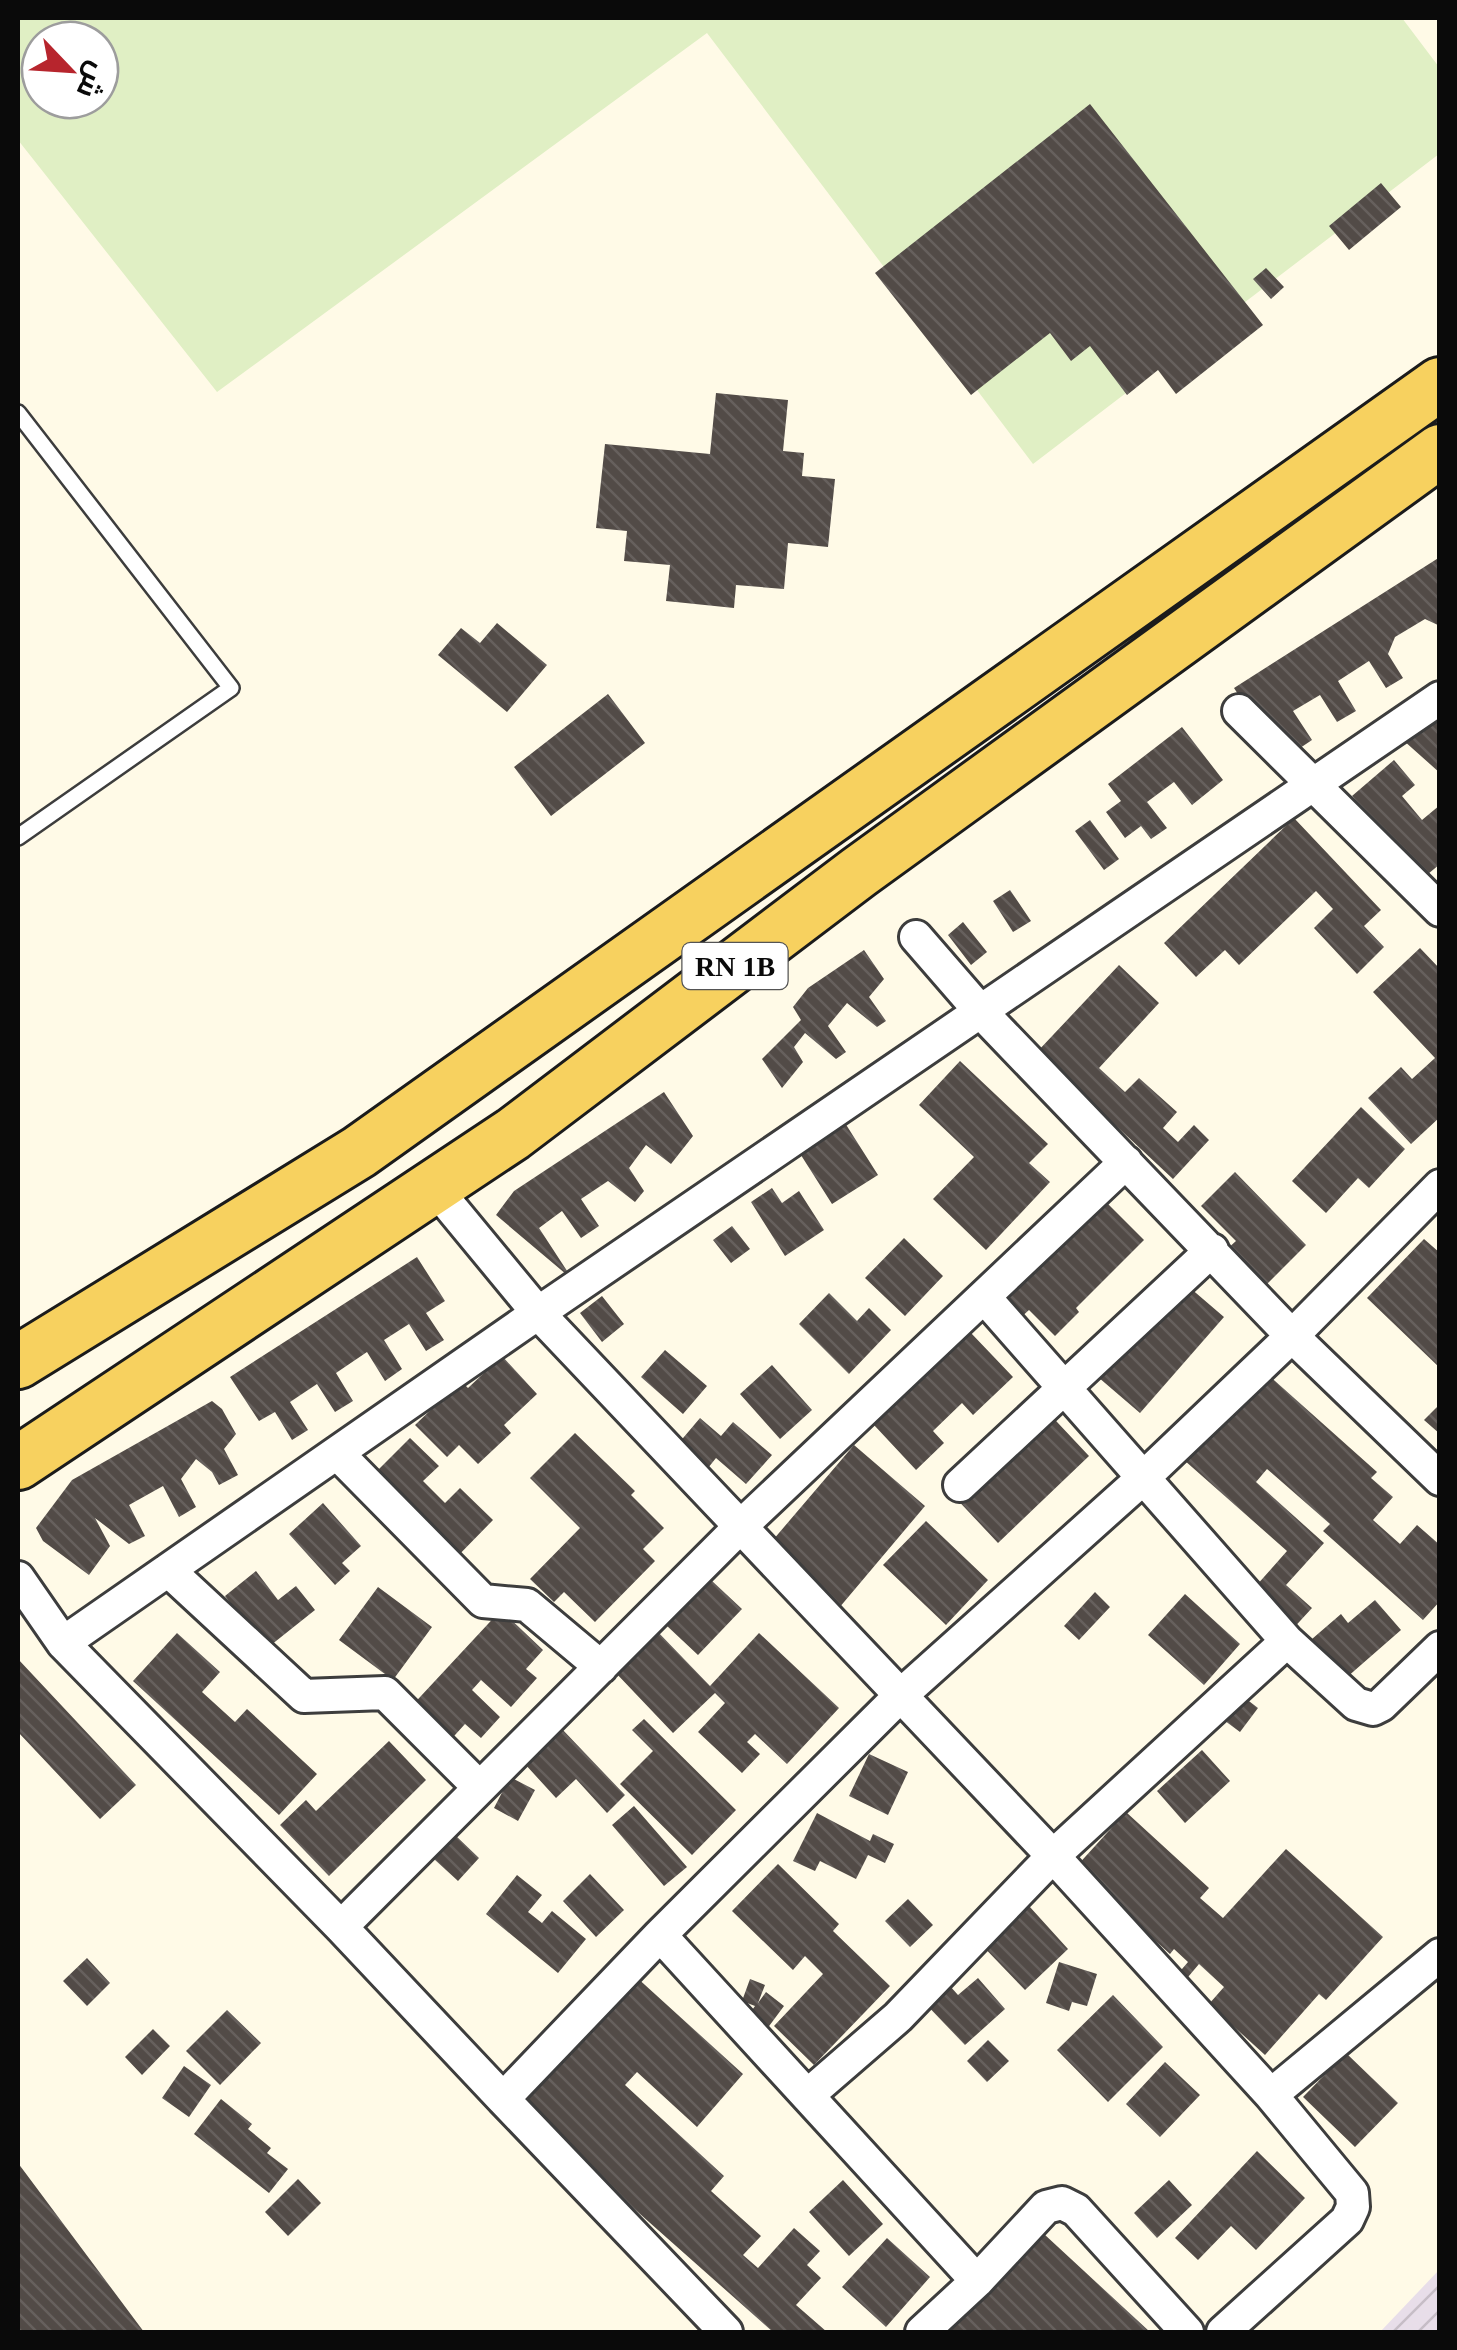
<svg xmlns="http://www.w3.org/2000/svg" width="1457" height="2350" font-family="'Times New Roman',Cairo,serif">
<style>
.industrial{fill:url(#industrial-furrows)}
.pitch{fill:#e0efc4;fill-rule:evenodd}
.building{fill:url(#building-back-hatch)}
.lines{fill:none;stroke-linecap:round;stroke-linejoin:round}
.service-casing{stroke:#3d3d3d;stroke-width:20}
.minor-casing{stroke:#3d3d3d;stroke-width:38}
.primary-casing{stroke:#1b1b1b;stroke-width:58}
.service{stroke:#fff;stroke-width:15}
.minor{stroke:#fff;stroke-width:32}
.primary{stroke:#f7d15f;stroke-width:52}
.labels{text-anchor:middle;stroke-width:10;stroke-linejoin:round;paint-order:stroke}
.shield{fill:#fff;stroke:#545454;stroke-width:2.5}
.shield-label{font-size:28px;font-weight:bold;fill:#0a0a0a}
</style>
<defs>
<pattern id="industrial-furrows" width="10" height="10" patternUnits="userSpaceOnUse" patternTransform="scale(2.5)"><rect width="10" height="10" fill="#e8dee9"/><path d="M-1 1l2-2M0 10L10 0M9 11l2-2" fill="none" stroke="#c6bdc6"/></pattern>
<pattern id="building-back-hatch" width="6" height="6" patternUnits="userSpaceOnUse" patternTransform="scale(2.5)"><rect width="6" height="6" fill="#524b47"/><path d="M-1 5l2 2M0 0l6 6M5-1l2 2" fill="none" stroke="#66605d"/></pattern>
</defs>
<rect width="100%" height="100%" fill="#fffae7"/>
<path class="industrial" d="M1439 2270V2332H1380Z"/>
<path class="pitch" d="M18 18H1402L1439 67V154L1033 464 707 33 217 392 18 140ZM40 40H100V100H40Z"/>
<path class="building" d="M1090 104 1263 325 1176 394 1158 370 1127 395 1090 346 1071 361 1050 333 971 395 875 273Z
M1381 183 1401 207 1349 250 1329 226Z
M1266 268 1284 287 1271 299 1253 279Z
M716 393 788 400 783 451 804 453 802 476 835 479 828 547 788 543 784 589 736 585 734 608 666 601 670 565 624 561 627 531 596 528 605 444 710 454Z
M1440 557V626L1425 619 1395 637 1388 654 1403 678 1386 688 1369 661 1338 681 1356 711 1337 722 1320 695 1293 711 1312 740 1294 752 1277 725 1263 733 1234 688Z
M497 623 547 665 507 712 438 655 461 628 480 643Z
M608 694 645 743 551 816 514 767Z
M1440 699V773L1403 740Z
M1182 727 1223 780 1192 805 1174 782 1147 802 1167 828 1151 839 1141 826 1125 838 1106 812 1121 801 1108 784Z
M1394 760 1415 785 1402 796 1422 820 1440 805V864L1422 879 1352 796Z
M1294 818 1381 910 1364 926 1384 947 1357 974 1314 928 1333 909 1316 891 1239 965 1225 950 1196 977 1164 943Z
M1090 820 1119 859 1104 870 1075 831Z
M1010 890 1031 921 1013 932 993 901Z
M963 922 987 952 971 965 948 935Z
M1420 948 1440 969V1117L1411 1144 1368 1098 1401 1067 1412 1079 1435 1058 1373 992Z
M864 950 884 979 869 997 886 1021 877 1027 847 1003 828 1026 846 1052 836 1059 805 1033 794 1047 803 1062 782 1088 762 1059 801 1020 793 1007 808 988Z
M1119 965 1159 1003 1099 1068 1125 1092 1139 1078 1177 1112 1163 1128 1178 1142 1194 1125 1209 1140 1173 1179 1037 1052Z
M960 1061 1048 1144 1029 1163 1050 1182 986 1250 933 1199 974 1157 919 1105Z
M664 1092 693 1136 671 1164 646 1145 629 1168 644 1191 635 1202 608 1181 581 1199 599 1226 581 1238 562 1211 539 1228 573 1280 496 1215 514 1191Z
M1361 1107 1405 1149 1369 1188 1358 1178 1326 1213 1292 1181Z
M845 1123 878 1175 832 1204 799 1152Z
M1235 1172 1306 1245 1263 1288 1226 1250 1236 1241 1201 1206Z
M772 1188 782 1203 799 1191 824 1230 785 1256 751 1202Z
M1101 1197 1144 1240 1076 1308 1079 1312 1055 1336 1029 1310 1018 1320 998 1300Z
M732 1226 750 1249 731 1263 713 1240Z
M904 1238 943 1276 905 1316 865 1278Z
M1424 1239 1440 1253V1368L1367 1298Z
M417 1257 445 1301 426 1313 444 1340 426 1351 409 1324 384 1340 402 1369 385 1381 367 1352 336 1373 353 1401 335 1412 317 1384 290 1402 308 1430 292 1440 275 1412 259 1421 230 1377Z
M1182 1281 1224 1317 1140 1413 1098 1377Z
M829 1293 857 1321 869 1308 891 1330 849 1374 799 1324Z
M602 1296 624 1324 602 1342 580 1313Z
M971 1333 1013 1377 973 1415 962 1403 933 1431 944 1443 916 1470 874 1425Z
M665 1350 707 1386 683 1414 641 1377Z
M502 1356 537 1394 504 1425 511 1433 478 1464 459 1445 447 1457 415 1425 461 1381 468 1388Z
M772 1365 812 1410 780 1439 740 1394Z
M1265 1372 1377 1472 1371 1478 1393 1497 1373 1520 1400 1544 1417 1525 1440 1545V1601L1423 1620 1323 1531 1330 1524 1267 1469 1256 1482 1324 1543 1286 1585 1312 1608 1289 1633 1247 1596 1287 1551 1184 1460Z
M212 1401 222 1409 236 1434 224 1449 238 1475 219 1485 212 1472 196 1459 181 1479 196 1507 179 1517 163 1486 129 1505 145 1536 129 1544 95 1518 110 1546 89 1575 43 1541 36 1528 72 1480Z
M1440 1404V1434L1424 1420Z
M1042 1406 1089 1456 998 1543 951 1493Z
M700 1418 721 1436 733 1422 772 1455 746 1484 716 1458 708 1468 678 1444Z
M575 1433 635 1491 631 1495 664 1528 643 1549 655 1561 595 1622 564 1592 554 1602 530 1579 580 1528 530 1478Z
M410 1438 439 1466 423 1481 445 1503 460 1488 493 1520 450 1564 367 1481Z
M854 1445 925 1506 839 1608 767 1547Z
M323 1503 361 1546 342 1563 350 1571 335 1585 289 1534Z
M926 1521 988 1580 946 1625 883 1565Z
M256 1571 278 1600 296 1586 315 1610 266 1649 225 1596Z
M711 1580 742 1609 698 1655 667 1626Z
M378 1587 432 1627 393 1680 339 1640Z
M1095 1592 1110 1607 1079 1640 1064 1626Z
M1185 1594 1240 1644 1204 1685 1148 1635Z
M1375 1600 1401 1630 1346 1678 1312 1639 1341 1614 1348 1623Z
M501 1610 543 1650 526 1669 537 1678 511 1707 481 1680 472 1690 500 1717 481 1738 465 1724 445 1746 407 1711Z
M656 1630 710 1686 759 1633 839 1708 787 1764 755 1734 747 1742 760 1754 742 1773 698 1732 725 1703 715 1693 673 1733 614 1671Z
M177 1633 220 1672 202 1692 235 1722 247 1709 317 1774 279 1815 133 1681Z
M18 1659 136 1785 100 1819 18 1732Z
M1232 1688 1258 1708 1240 1732 1213 1712Z
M644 1719 736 1810 692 1855 620 1784 653 1751 632 1730Z
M561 1728 625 1795 607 1813 576 1779 556 1798 524 1763Z
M389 1741 426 1780 329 1876 280 1825 306 1800 316 1811Z
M1202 1750 1230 1781 1185 1823 1157 1791Z
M869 1754 908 1772 888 1815 849 1796Z
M510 1777 535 1790 518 1821 494 1808Z
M634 1806 687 1867 664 1886 612 1825Z
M1126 1812 1209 1888 1200 1898 1223 1918 1286 1849 1383 1937 1326 2000 1319 1994 1265 2055 1209 2004 1224 1987 1199 1964 1183 1983 1176 1976 1188 1962 1174 1949 1170 1954 1075 1868Z
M817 1813 870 1841 873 1834 894 1844 885 1863 868 1855 856 1879 820 1861 815 1871 793 1861Z
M455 1835 479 1858 458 1881 434 1859Z
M778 1864 839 1924 833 1931 890 1986 814 2065 774 2026 823 1974 805 1956 793 1970 732 1911Z
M590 1874 624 1910 596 1937 563 1901Z
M517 1875 542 1895 528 1912 542 1923 552 1911 586 1939 558 1973 486 1914Z
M1020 1896 1068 1949 1025 1990 975 1938Z
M908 1899 933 1925 910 1947 885 1921Z
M87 1958 110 1983 87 2006 63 1981Z
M1059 1962 1097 1974 1087 2006 1072 2002 1069 2011 1046 2003Z
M634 1975 743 2074 697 2127 637 2072 625 2085 724 2176 711 2191 761 2236 743 2255 758 2268 794 2228 820 2251 807 2265 821 2278 796 2305 827 2332H773L517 2105Z
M943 1978 958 1995 978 1978 1005 2009 965 2045 920 1998Z
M750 1979 765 1985 758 2003 766 1992 784 2006 758 2041 740 2027 755 2006 742 2001Z
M1113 1995 1163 2047 1108 2102 1057 2050Z
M227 2010 261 2043 220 2085 186 2051Z
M153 2029 170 2046 142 2075 125 2057Z
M988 2040 1009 2061 987 2082 967 2061Z
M1346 2053 1398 2103 1355 2147 1303 2097Z
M1165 2062 1200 2095 1160 2137 1126 2104Z
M184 2066 211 2085 189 2117 162 2098Z
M221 2099 252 2124 248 2129 271 2148 267 2153 288 2169 269 2193 194 2134Z
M1257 2151 1305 2198 1256 2250 1231 2226 1198 2260 1175 2238Z
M18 2163 144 2332H18Z
M298 2179 321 2203 288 2236 265 2212Z
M843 2180 883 2224 849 2256 809 2212Z
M1169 2180 1192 2205 1157 2238 1134 2213Z
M1031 2222 1150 2332H930Z
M887 2238 930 2277 886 2327 842 2287Z"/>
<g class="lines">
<defs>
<path id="service" d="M18 413 231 688 18 837"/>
<path id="minor" d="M1239 711 1440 910
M916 937 981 1012 1292 1336 1440 1479
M434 1187 538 1313 1053 1856 1271 2095 1440 1955
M985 1298 1287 1641 1356 1704 1373 1709 1381 1705 1440 1648
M337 1453 483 1601 527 1605 601 1667
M960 1485 1212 1250
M168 1570 304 1696 385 1693 479 1787
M18 1578 63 1643 341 1927 503 2099 660 1935 900 1696 1142 1479 1292 1336 1440 1186
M63 1643 538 1313 1440 698
M341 1927 740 1527 1126 1162
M660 1935 977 2281
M808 2095 898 2017 1053 1856 1287 1641
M503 2099 726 2332
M922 2332 977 2281 1046 2207 1062 2203 1076 2210 1187 2332
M1223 2332 1347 2220 1353 2207 1352 2193 1271 2095"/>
<path id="primary" d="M18 1362 359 1152 1440 384
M18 1463 513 1134 859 872 1440 451"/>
</defs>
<use href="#service" class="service-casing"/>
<use href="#minor" class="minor-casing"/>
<use href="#primary" class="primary-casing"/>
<use href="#service" class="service"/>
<use href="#minor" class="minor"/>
<use href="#primary" class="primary"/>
</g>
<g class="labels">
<rect class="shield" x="682.5" y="943" width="105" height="46" rx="8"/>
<g class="shield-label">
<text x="735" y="976">RN 1B</text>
</g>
</g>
<rect width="1457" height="2350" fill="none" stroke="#0a0a0a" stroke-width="40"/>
<g transform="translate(70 70) rotate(115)"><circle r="48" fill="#ffffff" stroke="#9d9d9d" stroke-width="2.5"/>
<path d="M0-8L18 38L0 25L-18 38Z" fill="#b7252d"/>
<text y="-15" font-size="28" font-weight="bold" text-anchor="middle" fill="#0a0a0a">ش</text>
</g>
</svg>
